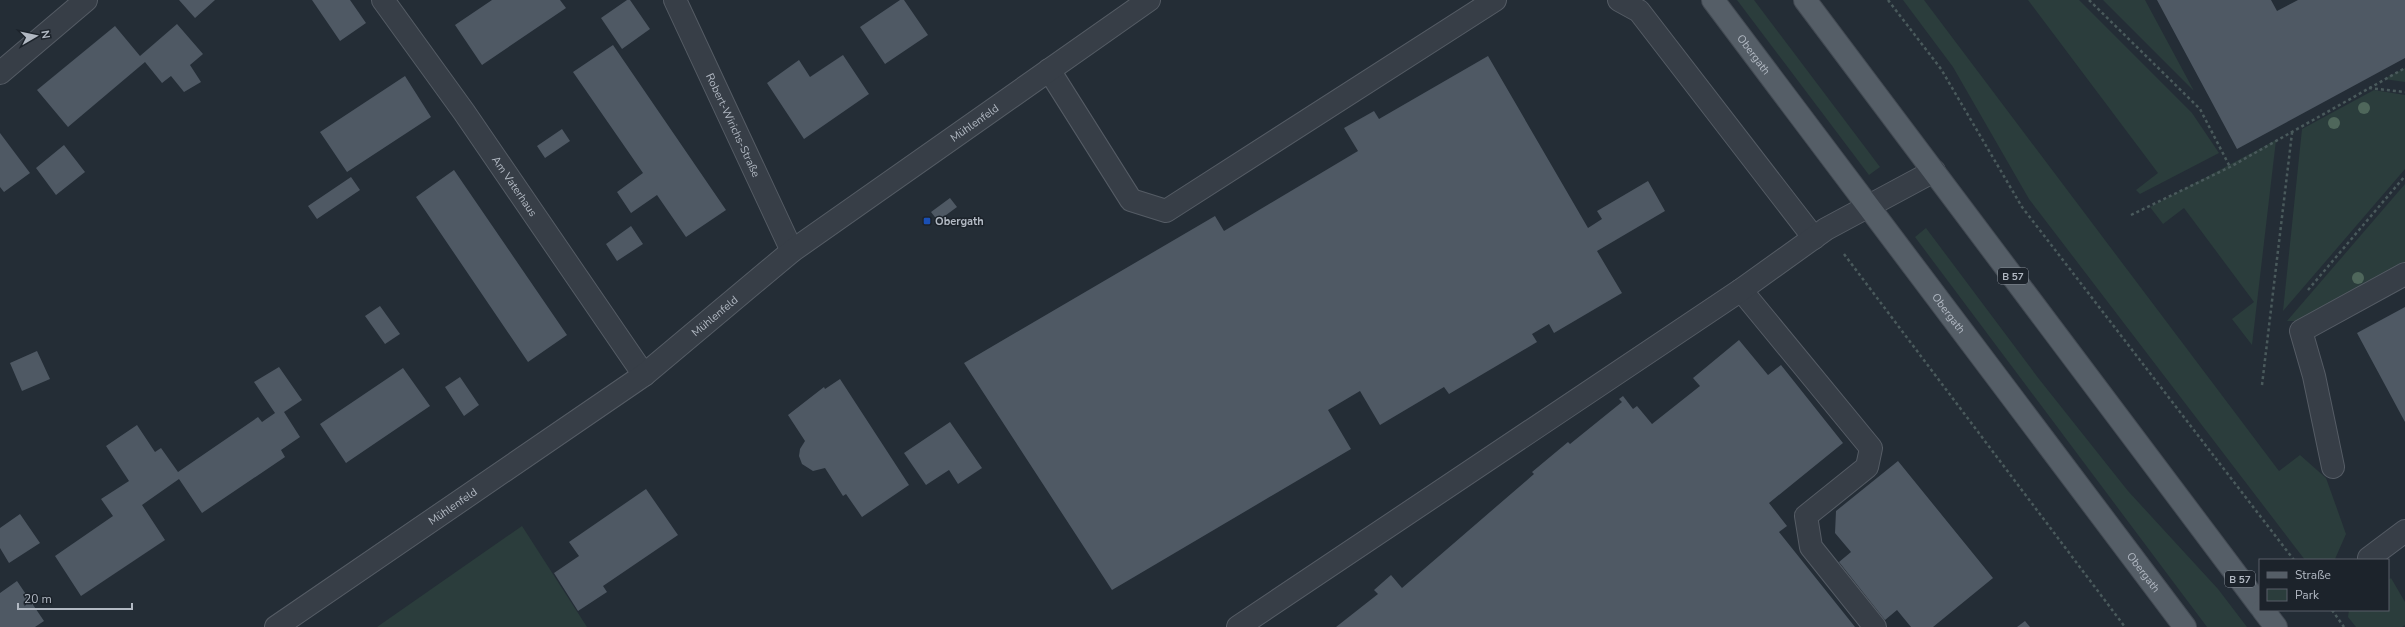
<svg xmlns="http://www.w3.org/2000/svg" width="2405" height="627" font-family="'Nunito Sans',sans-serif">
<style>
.green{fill:#2b3d3c}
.building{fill:#4f5964}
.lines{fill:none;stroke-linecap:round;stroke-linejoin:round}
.minor-casing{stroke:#555c65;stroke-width:24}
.major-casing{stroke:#434a53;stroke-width:24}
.path{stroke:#4a5a5c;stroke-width:2.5;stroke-dasharray:3 3;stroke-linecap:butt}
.minor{stroke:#373e47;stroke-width:22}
.major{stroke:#555e67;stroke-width:22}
.tree{fill:#4f675b}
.transit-dot{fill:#1a4fb4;stroke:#1c232b;stroke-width:1.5}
.labels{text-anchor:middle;stroke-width:3;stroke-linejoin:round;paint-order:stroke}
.shield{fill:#1c232b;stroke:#858c95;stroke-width:1}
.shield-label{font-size:10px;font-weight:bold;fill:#b2b9c3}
.street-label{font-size:11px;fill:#b2b9c3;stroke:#1c232b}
.poi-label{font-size:11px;font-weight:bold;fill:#b2b9c3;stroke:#1c232b;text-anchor:start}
</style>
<rect width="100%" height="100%" fill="#242d36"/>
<path class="green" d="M1737 0H1754L1880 167 1869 175Z
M1903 0H1924L2279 471 2300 455 2326 478 2346 534 2335 559 2305 560 2029 199 1953 67Z
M2028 0H2079L2192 113 2219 153 2140 194 2136 190 2158 173Z
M2103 0H2145L2194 91Z
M2405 68V82L2384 79Z
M2374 90 2405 95V169L2283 311 2302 129Z
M2276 140 2252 345 2232 319 2254 302 2184 208 2163 224 2150 207Z
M2405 184V265L2302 321H2287Z
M1926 228 2039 379 2128 491 2218 589 2247 627H2207L1915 237Z
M522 526 587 627H377Z
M2391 578 2405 602V625L2402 627H2356L2348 617 2349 610H2388V580Z"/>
<path class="building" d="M179 0H215L195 18Z
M312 0H350L366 23 340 41Z
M492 0H560L566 8 482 65 455 25Z
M627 0H630L650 29 622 49 601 18Z
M900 0H904L928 35 885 64 860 27Z
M2157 0H2271L2277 11 2298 0H2405V58L2237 149Z
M177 24 203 54 190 65 201 82 184 92 171 76 162 83 145 62 68 127 37 90 115 26 140 56Z
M613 45 726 210 686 237 657 195 631 213 617 192 643 173 573 72Z
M843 55 869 94 804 139 767 83 799 60 810 77Z
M1488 56 1588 228 1602 219 1597 211 1648 181 1665 211 1597 251 1622 293 1554 333 1549 324 1532 334 1537 342 1449 394 1444 387 1380 425 1360 391 1328 410 1351 449 1112 590 964 363 1215 216 1224 231 1358 151 1344 128 1374 111 1379 119Z
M405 76 431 117 347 172 320 132Z
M562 129 570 141 545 158 537 146Z
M0 133 30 173 4 192 0 187Z
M64 145 85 172 56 195 36 168Z
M454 170 567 335 528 362 416 197Z
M351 177 360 190 317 219 308 206Z
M950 198 957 207 938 221 931 212Z
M631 226 643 244 617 261 606 244Z
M380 306 400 334 385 344 365 316Z
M2405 307V422L2357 333Z
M1739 340 1768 375 1781 365 1843 443 1769 503 1787 526 1779 532 1855 627H1336L1378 594 1374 590 1391 575 1402 588 1534 474 1532 472 1568 442 1570 444 1622 402 1619 399 1623 396 1633 409 1637 406 1652 424 1700 386 1693 378Z
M37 351 50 379 22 391 10 363Z
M279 367 302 400 284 412 300 437 281 450 285 457 202 513 179 479 142 505 165 540 81 596 55 556 113 516 101 499 129 481 106 446 137 425 155 452 161 448 178 472 258 417 262 422 275 413 254 382Z
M403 368 430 406 346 463 320 424Z
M460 377 479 405 464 416 445 387Z
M840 379 909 485 862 517 846 494 843 496 825 468 813 471 802 464 799 456 800 449 805 441 788 415 824 387 825 389Z
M950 422 982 468 958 484 949 470 926 485 904 453Z
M1898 461 1993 578 1933 627H1911L1897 610 1885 620 1839 562 1851 552 1835 533 1836 511Z
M646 489 678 535 603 586 607 592 578 611 554 573 579 556 569 542Z
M20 514 40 543 9 563 0 548V528Z
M17 581 44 621 35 627H0V593Z
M2025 621 2030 627H2017Z"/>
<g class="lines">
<defs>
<g id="minor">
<path id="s1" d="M383 0 464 112 644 375"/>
<path id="s2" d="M675 0 792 251"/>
<path d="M1619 0 1639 11 1814 238"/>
<path d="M1049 70 1131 200 1166 211 1495 0"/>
<path d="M0 73 86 0"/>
<path d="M1741 290 1871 448 1867 467 1806 516 1811 547 1875 627"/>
<path d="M2333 467 2314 376 2301 331 2405 274"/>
<path d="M2369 558 2405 531"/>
<path id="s3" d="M276 627 644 375 792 251 1149 0"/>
<path d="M1238 627 1741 290 1826 229 1934 171"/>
</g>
<g id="major">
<path id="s4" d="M1713 0 2185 627"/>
<path d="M1805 0 2260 606"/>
<path d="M2263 610 2276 627"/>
</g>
</defs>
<use href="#minor" class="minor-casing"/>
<use href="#major" class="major-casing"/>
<path class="path" d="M1888 0 1941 69 2022 207 2294 560
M2089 0 2200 109 2230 167
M2369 88 2405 92
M2131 215 2230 167 2405 68
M1844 254 2125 627
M2308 290 2405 176
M2262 385 2292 133
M2332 610 2344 627"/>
<use href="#minor" class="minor"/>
<use href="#major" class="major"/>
</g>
<g class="tree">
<circle cx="2364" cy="108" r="6"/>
<circle cx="2334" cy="123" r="6"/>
<circle cx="2358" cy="278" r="6"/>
</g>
<rect class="transit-dot" x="923" y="217" width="8" height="8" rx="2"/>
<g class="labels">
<g class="shield">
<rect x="1998" y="268" width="30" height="16" rx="3"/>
<rect x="2225" y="571" width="30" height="16" rx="3"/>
</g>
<g class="shield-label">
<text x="2013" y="280">B 57</text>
<text x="2240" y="583">B 57</text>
</g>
<g class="street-label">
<text dy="4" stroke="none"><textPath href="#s4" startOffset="68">Obergath</textPath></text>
<text dy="4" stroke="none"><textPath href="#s3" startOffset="862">Mühlenfeld</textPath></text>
<text dy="4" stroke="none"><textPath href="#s2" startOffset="138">Robert-Wirichs-Straße</textPath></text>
<text dy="4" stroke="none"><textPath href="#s1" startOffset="228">Am Vaterhaus</textPath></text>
<text dy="4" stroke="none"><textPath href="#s4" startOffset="392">Obergath</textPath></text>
<text dy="4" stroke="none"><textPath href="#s3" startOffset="538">Mühlenfeld</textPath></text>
<text dy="4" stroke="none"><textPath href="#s3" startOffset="214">Mühlenfeld</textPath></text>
<text dy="4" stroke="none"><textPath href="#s4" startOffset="716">Obergath</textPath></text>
</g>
<g class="poi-label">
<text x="935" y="225">Obergath</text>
</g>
</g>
<rect x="2259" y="559" width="130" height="52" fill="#1c232b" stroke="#585f68"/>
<rect x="2267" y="572" width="20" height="6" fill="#555e67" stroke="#585f68"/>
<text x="2295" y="579" font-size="12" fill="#b2b9c3">Straße</text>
<rect x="2267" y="589" width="20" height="12" fill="#2b3d3c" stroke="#585f68"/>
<text x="2295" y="599" font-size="12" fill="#b2b9c3">Park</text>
<g transform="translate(36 36) rotate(81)" stroke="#1c232b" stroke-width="3" paint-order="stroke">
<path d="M0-3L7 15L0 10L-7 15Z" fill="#b2b9c3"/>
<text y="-6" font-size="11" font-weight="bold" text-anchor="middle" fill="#b2b9c3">N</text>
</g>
<path d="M18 603v6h114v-6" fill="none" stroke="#b2b9c3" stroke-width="2"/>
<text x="24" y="603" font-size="12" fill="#b2b9c3" stroke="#1c232b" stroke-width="3" paint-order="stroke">20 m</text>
</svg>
